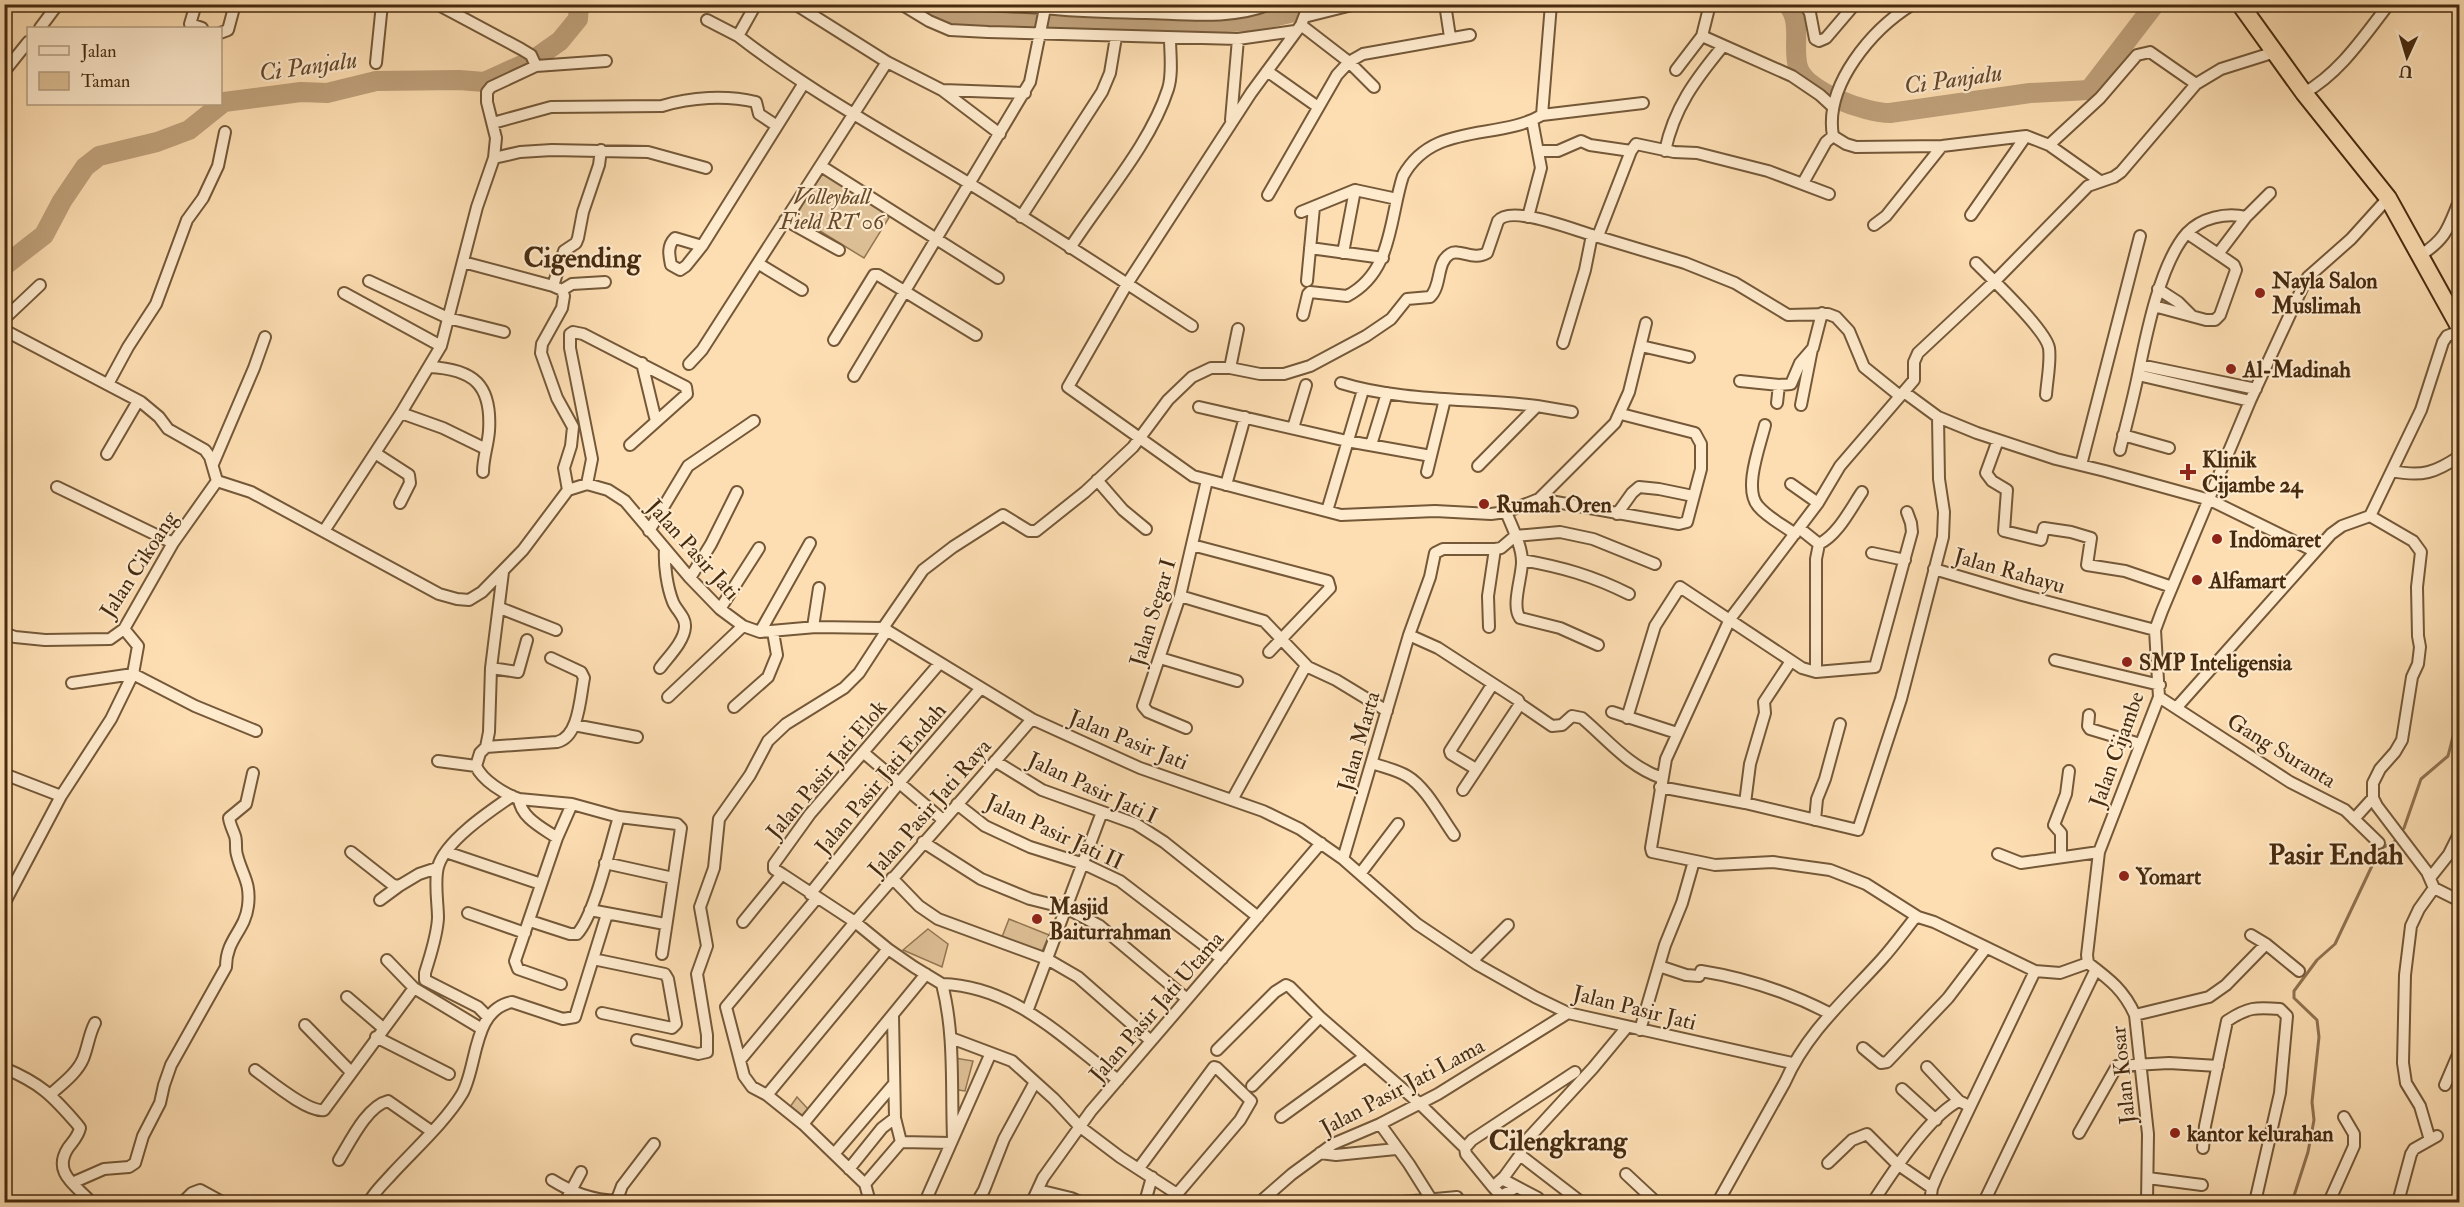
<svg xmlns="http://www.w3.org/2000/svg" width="2464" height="1207" font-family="'IM FELL Double Pica',serif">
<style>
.green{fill:#dec096;stroke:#927652;stroke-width:1.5}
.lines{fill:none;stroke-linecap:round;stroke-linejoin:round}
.stream{stroke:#8f7250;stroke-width:3}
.river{stroke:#bfa17b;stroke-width:20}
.minor-casing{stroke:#745838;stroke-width:14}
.highway-casing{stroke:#472b0f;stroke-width:20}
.minor{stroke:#feeacd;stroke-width:10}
.highway{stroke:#fddeb2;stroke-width:16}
.poi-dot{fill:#8f2418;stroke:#feeacd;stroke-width:2}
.labels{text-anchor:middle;stroke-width:4.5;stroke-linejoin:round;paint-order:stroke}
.park-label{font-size:22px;font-style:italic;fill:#65492a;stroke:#feeacd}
.poi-label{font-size:22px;font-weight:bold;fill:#472b0f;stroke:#feeacd;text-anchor:start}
.street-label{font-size:22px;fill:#472b0f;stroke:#feeacd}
.water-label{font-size:24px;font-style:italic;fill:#65482a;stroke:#feeacd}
.district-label{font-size:28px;font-weight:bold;fill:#472b0f;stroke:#feeacd}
</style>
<rect width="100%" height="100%" fill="#fddeb2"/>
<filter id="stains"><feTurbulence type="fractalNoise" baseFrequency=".00333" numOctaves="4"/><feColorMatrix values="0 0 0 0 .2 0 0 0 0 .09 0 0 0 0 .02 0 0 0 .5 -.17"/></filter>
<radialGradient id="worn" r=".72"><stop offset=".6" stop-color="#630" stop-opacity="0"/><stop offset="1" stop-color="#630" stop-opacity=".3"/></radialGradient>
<path class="green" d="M823 173 890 216 864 258 794 215Z
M1009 919 1049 935 1041 954 1002 937Z
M928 929 948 944 942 967 903 950Z
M955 1058 973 1061 965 1091 952 1089Z
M797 1097 808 1109 801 1117 790 1107Z"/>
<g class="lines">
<path class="stream" d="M2292 1202 2308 1152 2314 1120 2312 1102 2319 1037 2317 1020 2294 998V991L2317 960 2335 944 2380 849 2394 842 2404 828 2421 779 2448 756 2460 709"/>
<path class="river" d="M926 4 949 16 1062 22H1226L1256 21 1298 11 1312 4
M1787 4C1803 21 1792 47 1798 67 1805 92 1866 113 1890 113L2030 93 2089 90 2155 4
M4 266 44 235 62 201 85 167 99 156 157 142 189 130 224 102 301 92 327 93 376 81 459 80 484 82 533 60 560 41 578 19 579 4"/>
<defs>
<path id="minor" d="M196 4 190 24 202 28
M437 4 521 49 531 55 536 66
M756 4 738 36C806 89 883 131 957 176 1036 224 1114 275 1192 326
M901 4 929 21 950 30 988 32 1238 39 1295 31
M1045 4V8C1079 12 1112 12 1146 13 1186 14 1232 20 1270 4
M1309 4 1301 25 1251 93 1127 284 1068 387 1193 476 1341 515 1435 511 1491 514 1506 512 1539 499 1615 423 1629 392 1646 323
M1445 4 1450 37
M1710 4 1702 36 1792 76 1820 95 1832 106
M1805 4 1810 13 1815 39 1819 41 1826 38 1855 4
M1913 4C1872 29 1824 85 1833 136L1846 144 1856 147 1942 146 2026 136 2049 145 2100 181
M1304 17 1356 4
M707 20 738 36
M1301 25 1349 62 1374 87
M40 28 58 4
M220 33 228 30 235 4
M887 62 942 90 1000 134
M376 63 382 4
M1676 70 1702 36
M1267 71 1318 107
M4 72 28 42
M943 90 1025 93
M2304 93C2340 73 2364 36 2389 4
M1542 115 1643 103
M1231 120 1238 39
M2459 122H2460
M493 123 551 107 662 106C691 97 726 95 756 102L759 114 777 126
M2049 145 2100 98 2137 55 2150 52 2196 84
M1538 151H1558L1581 141 1590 145 1631 151
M1665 151C1674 108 1695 80 1723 46
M494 158 520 152 552 150 648 152 706 168
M821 166 998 278
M1803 183 1826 142 1833 136
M1268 195 1337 75 1349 62 1363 54 1470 35
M1301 212 1355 190 1397 199
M1971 215 2026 136
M1021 217 1102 92 1110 73 1116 37
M1528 217 1541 168 1532 120
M2246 217 2270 193
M785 220 839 250
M1874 225 1886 216 1942 146
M1598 236 1631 151 1636 144 1674 152 1697 153 1768 171 1829 194
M702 246 675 238C667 246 669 255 671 265L680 270 686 266 702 246 804 83
M1070 248C1102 198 1150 145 1168 89 1173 73 1170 54 1170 38
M1310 248 1383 258
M1343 253 1355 190
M2421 255C2447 238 2448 228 2460 199
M463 262 553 286 562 290 564 296 562 308 542 344 541 353 557 398 573 427 571 446 564 468 568 490
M1976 263C1991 278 2046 330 2049 348 2051 362 2047 380 2046 395
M759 264 802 290
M369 281 448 318 504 332
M1307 281 1314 207
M553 286 564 251 576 243 578 238 583 212 599 165 601 150
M2158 289 2178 302 2192 316
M562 290 572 284 605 282
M344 293 441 346
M2154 306 2206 320H2215L2220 315 2236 270 2234 265 2218 254
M1303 315 1308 294 1310 292 1347 296C1393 272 1389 219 1403 176 1433 121 1498 141 1542 115L1551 4
M4 319 40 285
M4 330 141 402 159 417 168 429 205 450 210 457 217 481
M834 340 874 275H878L976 335
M1563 343 1585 270 1592 235 1685 263 1735 283 1788 315 1828 314 1836 317 1849 331 1864 367 1900 396
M1641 346 1689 357
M642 363 656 421
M689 364 702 350 887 62 795 4
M2140 365 2256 389
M429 367C474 369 492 385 489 431 488 445 483 458 483 472
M1230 368 1238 329
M2138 375 2250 401
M854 376 1030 82 1045 8 963 4
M1740 381 1779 385 1791 384 1800 363 1813 348 1822 313
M1341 383C1402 402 1473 398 1537 406L1478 466
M108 384 128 347 156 304 187 220 203 198 218 166 225 132
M1904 392 1938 417 1977 433 2056 459 2105 471 2210 500 2314 551
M1777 403 1779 385
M1801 405 1812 349
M1537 406 1572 412
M1199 407 1347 441 1431 456
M401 413 443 428 486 449
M1765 425C1760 446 1743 489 1758 506 1767 517 1783 525 1795 534
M1293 428 1306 385
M2123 435 2169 448
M1998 440 1986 473 1992 481 2007 490 2004 531 2041 540 2044 528 2071 532 2091 538 2087 565 2125 571 2172 587
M1371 445 1387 393
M2120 450C2126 425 2133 400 2138 375 2146 336 2160 263 2187 233 2201 218 2226 212 2246 217L2218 254 2187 233
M375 453 409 475 410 483 400 503
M107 454 138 401
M213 464 254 368 265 337
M2081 465 2140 236
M2392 471C2422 477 2435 473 2460 456
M1427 472 1445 399
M1097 480 1123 510 1146 529
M217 481 251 492 439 594 457 599 469 600 482 592 523 550 568 490 587 484 608 490 625 501 690 578 720 609 743 626 760 632 816 627 883 628 1032 719 1140 768 1263 811 1300 829 1343 859 1417 924 1478 965 1535 997 1568 1013 1792 1063
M587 484 592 459 570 348V334L573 332 583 334 686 387 687 394 630 445
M1791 484 1818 503
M1226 485 1245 417
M57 487 173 543
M1539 499 1679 524 1687 522 1701 469V444L1695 433 1621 414
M1327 511 1363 390
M1506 512C1512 527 1522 546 1522 562 1522 577 1511 606 1520 618L1560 628 1598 645
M1617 514 1632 493 1639 487 1659 489 1693 496
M2370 516 2413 541 2421 552 2417 587 2418 636 2420 647 2418 664 2412 677 2402 740 2395 752 2380 769 2373 783V798L2377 806 2427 872 2434 888 2460 901
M1799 528 1819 544 1816 559V672L1875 667 1912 532 1911 523 1907 512
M324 531 401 413 441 346 477 207 494 158 496 138 487 102V92L491 87 536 66 606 61
M649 531 688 466 754 421
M1819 544C1838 535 1851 508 1862 492
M1192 545 1328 581 1330 588 1269 652
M1872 553 1905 560
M1522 560C1562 567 1593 576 1629 594
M1934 569 2022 595 2155 630
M503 572 491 668 489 732 486 747 480 753 476 766C482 780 504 794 519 799 521 818 543 828 557 838
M690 578 711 544 737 492
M1180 596 1264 621 1308 667 1336 680 1387 711
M500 608 556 630
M720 609 759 548
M813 627 819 588
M1489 627 1488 596 1495 549
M883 628 923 570 953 547 1003 515 1029 531H1036L1085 492 1133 447 1168 400 1192 377 1211 368H1230L1260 374H1284L1310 366 1366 336 1391 319 1407 299 1430 297C1442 286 1436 262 1450 254 1459 248 1473 261 1487 253L1498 221C1510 204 1574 230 1592 235
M760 632 810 543
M4 633 15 637 45 640 110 639 124 629 173 543 217 481
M1409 635 1438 648 1518 700 1520 704 1552 726 1562 725 1572 716 1582 718C1608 740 1629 767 1662 778
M1160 658 1237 681
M2055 660 2160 685
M1791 661 1764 702 1765 713 1750 764 1745 803 1858 830 1901 699 1943 537 1944 512 1939 479 1938 417
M939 664 810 814 774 864V869L782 874 855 922 888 949 914 967 942 984C955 1034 951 1086 953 1138
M491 668 518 672 527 640
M660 668C668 657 684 642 685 627 686 617 676 610 673 602 667 587 664 565 665 549
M72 683 133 674 195 706 256 731
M668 697 743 626
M2159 697 2290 782 2345 810 2379 843
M734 707 768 677 777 655 773 632
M2177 707 2331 534 2342 526 2370 516 2421 410 2443 342 2447 336 2460 331
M1612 712 1677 733
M2089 715 2088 726 2090 729 2140 744
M1627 718 1655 626 1680 587 1802 668 1816 672
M574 725 637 737
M1186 728 1148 712 1143 706 1180 596 1207 480
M486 747 557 742C579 737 580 698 584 678L581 672 551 658
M864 753 943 820
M438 761 476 766
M995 761 1042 790 1136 824 1164 842 1258 917
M1372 763C1383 767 1397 770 1407 776 1426 787 1441 817 1454 835
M1476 769 1451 754 1450 751 1492 685
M4 774 61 796
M1660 787 1745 803
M1463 790 1520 704
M519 799 572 804 557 838 515 961 518 969 561 984
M1232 800 1304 669 1308 667
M957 804 985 826 1030 847 1084 864 1120 881 1222 959
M619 817 677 824 681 828 662 954
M2354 819 2373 798
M1815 820 1817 799 1825 779 1840 724
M923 842 981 879 1030 899 1066 908 1100 926 1187 999
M351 852 393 885 399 886 419 874 437 868
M446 852 541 884
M1998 854 2021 863 2099 852
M2061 856V833L2054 825 2066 794 2069 771
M1343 859 1409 635 1430 577 1435 553 1443 549H1495L1501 548 1515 536 1560 532 1593 539 1655 564
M605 863 673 878
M1360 874 1398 824
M892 878 919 906 938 919 1047 959 1078 977 1151 1041
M2430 878 2449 854 2460 832
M810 894 899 783 981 688
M817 898 726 1007 744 1076 752 1087 767 1095 888 949
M380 900 399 886
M4 904 61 796 111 719 133 674 138 646 124 629
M590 910 665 924
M468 913 525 933
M1918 917 1866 884 1830 870 1773 862 1715 865 1652 852 1651 848 1666 759 1730 619 1818 503 1840 466 1914 380V362L1918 353 1995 281 2088 186 2114 177 2121 172 2196 84 2221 69 2275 52
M530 921 570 934H577C595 915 610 845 619 817L572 804
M743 922 782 874
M2266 944 2299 971
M593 959 665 974 668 979 676 1024 672 1028 602 1013
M387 960 414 988
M1472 961 1508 925
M2088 963 2087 955 2099 852 2159 697 2155 630 2162 611 2250 401 2304 284 2308 277 2351 239 2388 198
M2088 963C2109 979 2124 990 2135 1015L2148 1134 2147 1202
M1659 966 1686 975 1699 976 1701 971C1745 978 1790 993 1829 1013
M942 984C1014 986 1064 1039 1118 1080
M347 997 383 1028
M1028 1009 1102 812
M2135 1015 2209 997 2226 985 2266 944 2251 935
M488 1017 478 1007 425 980V973C430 956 437 937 438 918 438 903 434 882 438 867 445 841 490 811 512 796
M305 1025 350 1071
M1640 1030 1665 945 1682 903 1694 861
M376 1037 449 1074
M951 1038 1012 1061 1054 1099 1079 1126 1120 1157 1177 1194 1240 1120 1251 1101 1217 1068 1214 1067 1139 1168
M637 1040 698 1054 707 1052V1035L697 974 707 946 700 907 714 868 719 819 750 775 768 741 786 724 844 688 859 673 887 630
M1863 1048 1881 1063 1887 1062 1948 998 1986 948
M1217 1050 1275 992 1286 985 1290 987 1320 1017 1420 1104 1465 1148 1466 1154 1493 1187 1504 1177 1520 1155 1581 1202
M741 1059 855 922 1032 719
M1927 1067 1959 1101
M4 1068C40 1083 52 1095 77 1124L80 1128C78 1137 73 1141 68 1148 52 1173 76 1185 91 1202
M255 1070C269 1080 308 1113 324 1110L414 988 482 1029
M2445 1085 2460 1050
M1252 1086 1320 1017
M1902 1089 1936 1120
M51 1094C62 1084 77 1073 83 1059 88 1047 89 1034 95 1023
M767 1095 803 1124 865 1184
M1281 1117 1364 1057
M895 1118 901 1142
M803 1124 926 974
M1380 1124 1409 1164 1431 1199
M2079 1133 2117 1066 2169 1063 2218 1066
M2430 1140 2420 1106 2406 1083 2403 1063 2405 975 2411 926 2419 909 2434 888
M1465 1148 1472 1140 1575 1072
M2203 1148 2205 1126 2227 1021C2248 1007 2256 1007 2280 1009L2287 1016 2280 1093 2255 1202
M1320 1153 1336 1155 1396 1149
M834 1154 893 1085
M1520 1155 1524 1143 1593 1068 1627 1027
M339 1160C350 1142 367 1106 388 1101L431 1131
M1828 1163 1852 1140 1867 1134 1897 1164 1932 1188
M849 1169 882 1128 895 1118 893 1016
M1626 1174 1656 1202
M2148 1178 2202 1185
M1502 1179 1538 1198
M552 1180C573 1193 592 1200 617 1201
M72 1183 104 1169 129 1167 135 1163 143 1136 160 1103 164 1085 171 1065 226 967C226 939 245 931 248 906 251 882 242 875 237 855 235 849 237 842 235 836 233 830 230 825 229 818L246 804 253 773
M1493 1187 1501 1196 1515 1188
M1038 1190 1071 1198 1080 1202
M183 1202 192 1193 200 1190 222 1202
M369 1202C374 1192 384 1183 392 1174 414 1150 446 1121 462 1094 478 1066 472 1010 512 1002L563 1019 575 1017 607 914
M565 1202 581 1172
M616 1202 622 1186 654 1144
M870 1202 865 1184 901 1142 951 1143
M925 1202 990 1055
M977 1202 984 1190 1004 1139 1035 1082
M1032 1202 1043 1178 1091 1111 1321 843
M1145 1202 1152 1177
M1260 1202 1292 1174 1333 1144 1380 1124 1438 1094 1568 1013
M1403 1202 1457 1197
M1718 1202 1785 1082C1807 1032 1846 999 1882 959 1893 947 1903 933 1914 919L1918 917 1934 922 2035 971 2060 973 2088 963
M1873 1202C1891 1174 1930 1115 1959 1101L1969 1106
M1930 1202 1932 1188 1937 1176 2035 971
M1984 1202 2096 969
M2329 1202 2354 1146V1134L2344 1117
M2398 1202 2411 1154 2414 1149 2437 1136"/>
<path id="highway" d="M2240 4 2304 93 2388 198 2460 328"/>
</defs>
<use href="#minor" class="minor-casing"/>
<use href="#highway" class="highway-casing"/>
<use href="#minor" class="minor"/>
<use href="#highway" class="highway"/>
</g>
<g class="poi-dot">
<circle cx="2260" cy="293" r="6"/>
<circle cx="2231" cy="369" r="6"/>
<path d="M2185 463h6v6h6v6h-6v6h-6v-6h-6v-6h6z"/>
<circle cx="1484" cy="504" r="6"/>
<circle cx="2217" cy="539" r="6"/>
<circle cx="2197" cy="580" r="6"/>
<circle cx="2127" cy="662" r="6"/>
<circle cx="2124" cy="876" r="6"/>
<circle cx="1037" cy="919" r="6"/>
<circle cx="2175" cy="1133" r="6"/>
</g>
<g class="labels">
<g class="park-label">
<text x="832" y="204">Volleyball<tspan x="832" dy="25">Field RT 06</tspan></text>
</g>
<g class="poi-label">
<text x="2272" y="288">Nayla Salon<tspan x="2272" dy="25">Muslimah</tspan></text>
<text x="2243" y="377">Al-Madinah</text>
<text x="2202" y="467">Klinik<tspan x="2202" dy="25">Cijambe 24</tspan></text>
<text x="1496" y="512">Rumah Oren</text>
<text x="2229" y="547">Indomaret</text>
<text x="2209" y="588">Alfamart</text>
<text x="2139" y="670">SMP Inteligensia</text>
<text x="2136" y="884">Yomart</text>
<text x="1049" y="914">Masjid<tspan x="1049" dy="25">Baiturrahman</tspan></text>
<text x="2187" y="1141">kantor kelurahan</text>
</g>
<g class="street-label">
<text transform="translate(694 549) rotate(48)" y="8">Jalan Pasir Jati</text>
<text transform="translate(138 564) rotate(-57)" y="8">Jalan Cikoang</text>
<text transform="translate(2010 570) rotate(16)" y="8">Jalan Rahayu</text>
<text transform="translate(1152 612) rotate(-73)" y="8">Jalan Segar I</text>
<text transform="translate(1129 739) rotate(22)" y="8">Jalan Pasir Jati</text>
<text transform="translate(1358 741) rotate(-74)" y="8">Jalan Marta</text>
<text transform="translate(2116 749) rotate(-70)" y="8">Jalan Cijambe</text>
<text transform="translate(2282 750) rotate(31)" y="8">Gang Suranta</text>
<text transform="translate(826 769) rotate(-50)" y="8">Jalan Pasir Jati Elok</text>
<text transform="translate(880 778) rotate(-50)" y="8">Jalan Pasir Jati Endah</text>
<text transform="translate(1093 787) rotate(25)" y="8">Jalan Pasir Jati I</text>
<text transform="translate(929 807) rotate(-49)" y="8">Jalan Pasir Jati Raya</text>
<text transform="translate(1055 831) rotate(25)" y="8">Jalan Pasir Jati II</text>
<text transform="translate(1156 1006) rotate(-49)" y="8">Jalan Pasir Jati Utama</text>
<text transform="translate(1635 1007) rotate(14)" y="8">Jalan Pasir Jati</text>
<text transform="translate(2122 1075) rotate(-96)" y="8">Jalan Kosar</text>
<text transform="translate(1402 1086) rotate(-28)" y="8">Jalan Pasir Jati Lama</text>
</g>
<g class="water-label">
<text transform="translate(308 66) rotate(-8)" y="8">Ci Panjalu</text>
<text transform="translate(1953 79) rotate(-8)" y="8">Ci Panjalu</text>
</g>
<g class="district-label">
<text x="582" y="267">Cigending</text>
<text x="2336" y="864">Pasir Endah</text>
<text x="1558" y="1150">Cilengkrang</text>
</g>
</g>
<rect width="2464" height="1207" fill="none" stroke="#fddeb2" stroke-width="24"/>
<rect x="6" y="6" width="2452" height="1195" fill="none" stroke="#472b0f" stroke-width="3"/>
<rect x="12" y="12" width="2440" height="1183" fill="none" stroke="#472b0f" stroke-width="1.5"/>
<rect x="27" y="27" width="195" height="78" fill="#feeacd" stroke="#b59e81" stroke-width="1.5"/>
<rect x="39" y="46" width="30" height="9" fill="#feeacd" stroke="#b59e81" stroke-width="1.5"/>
<text x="81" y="57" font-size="18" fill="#472b0f">Jalan</text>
<rect x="39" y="72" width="30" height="18" fill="#dec096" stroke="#b59e81" stroke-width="1.5"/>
<text x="81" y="87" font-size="18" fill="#472b0f">Taman</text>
<g transform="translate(2407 57) rotate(184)" stroke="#feeacd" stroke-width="4.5" paint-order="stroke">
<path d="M0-4.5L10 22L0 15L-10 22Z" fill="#472b0f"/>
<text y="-9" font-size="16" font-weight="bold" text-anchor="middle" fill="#472b0f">U</text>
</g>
<rect width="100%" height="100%" filter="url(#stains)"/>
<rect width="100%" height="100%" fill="url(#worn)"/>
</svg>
